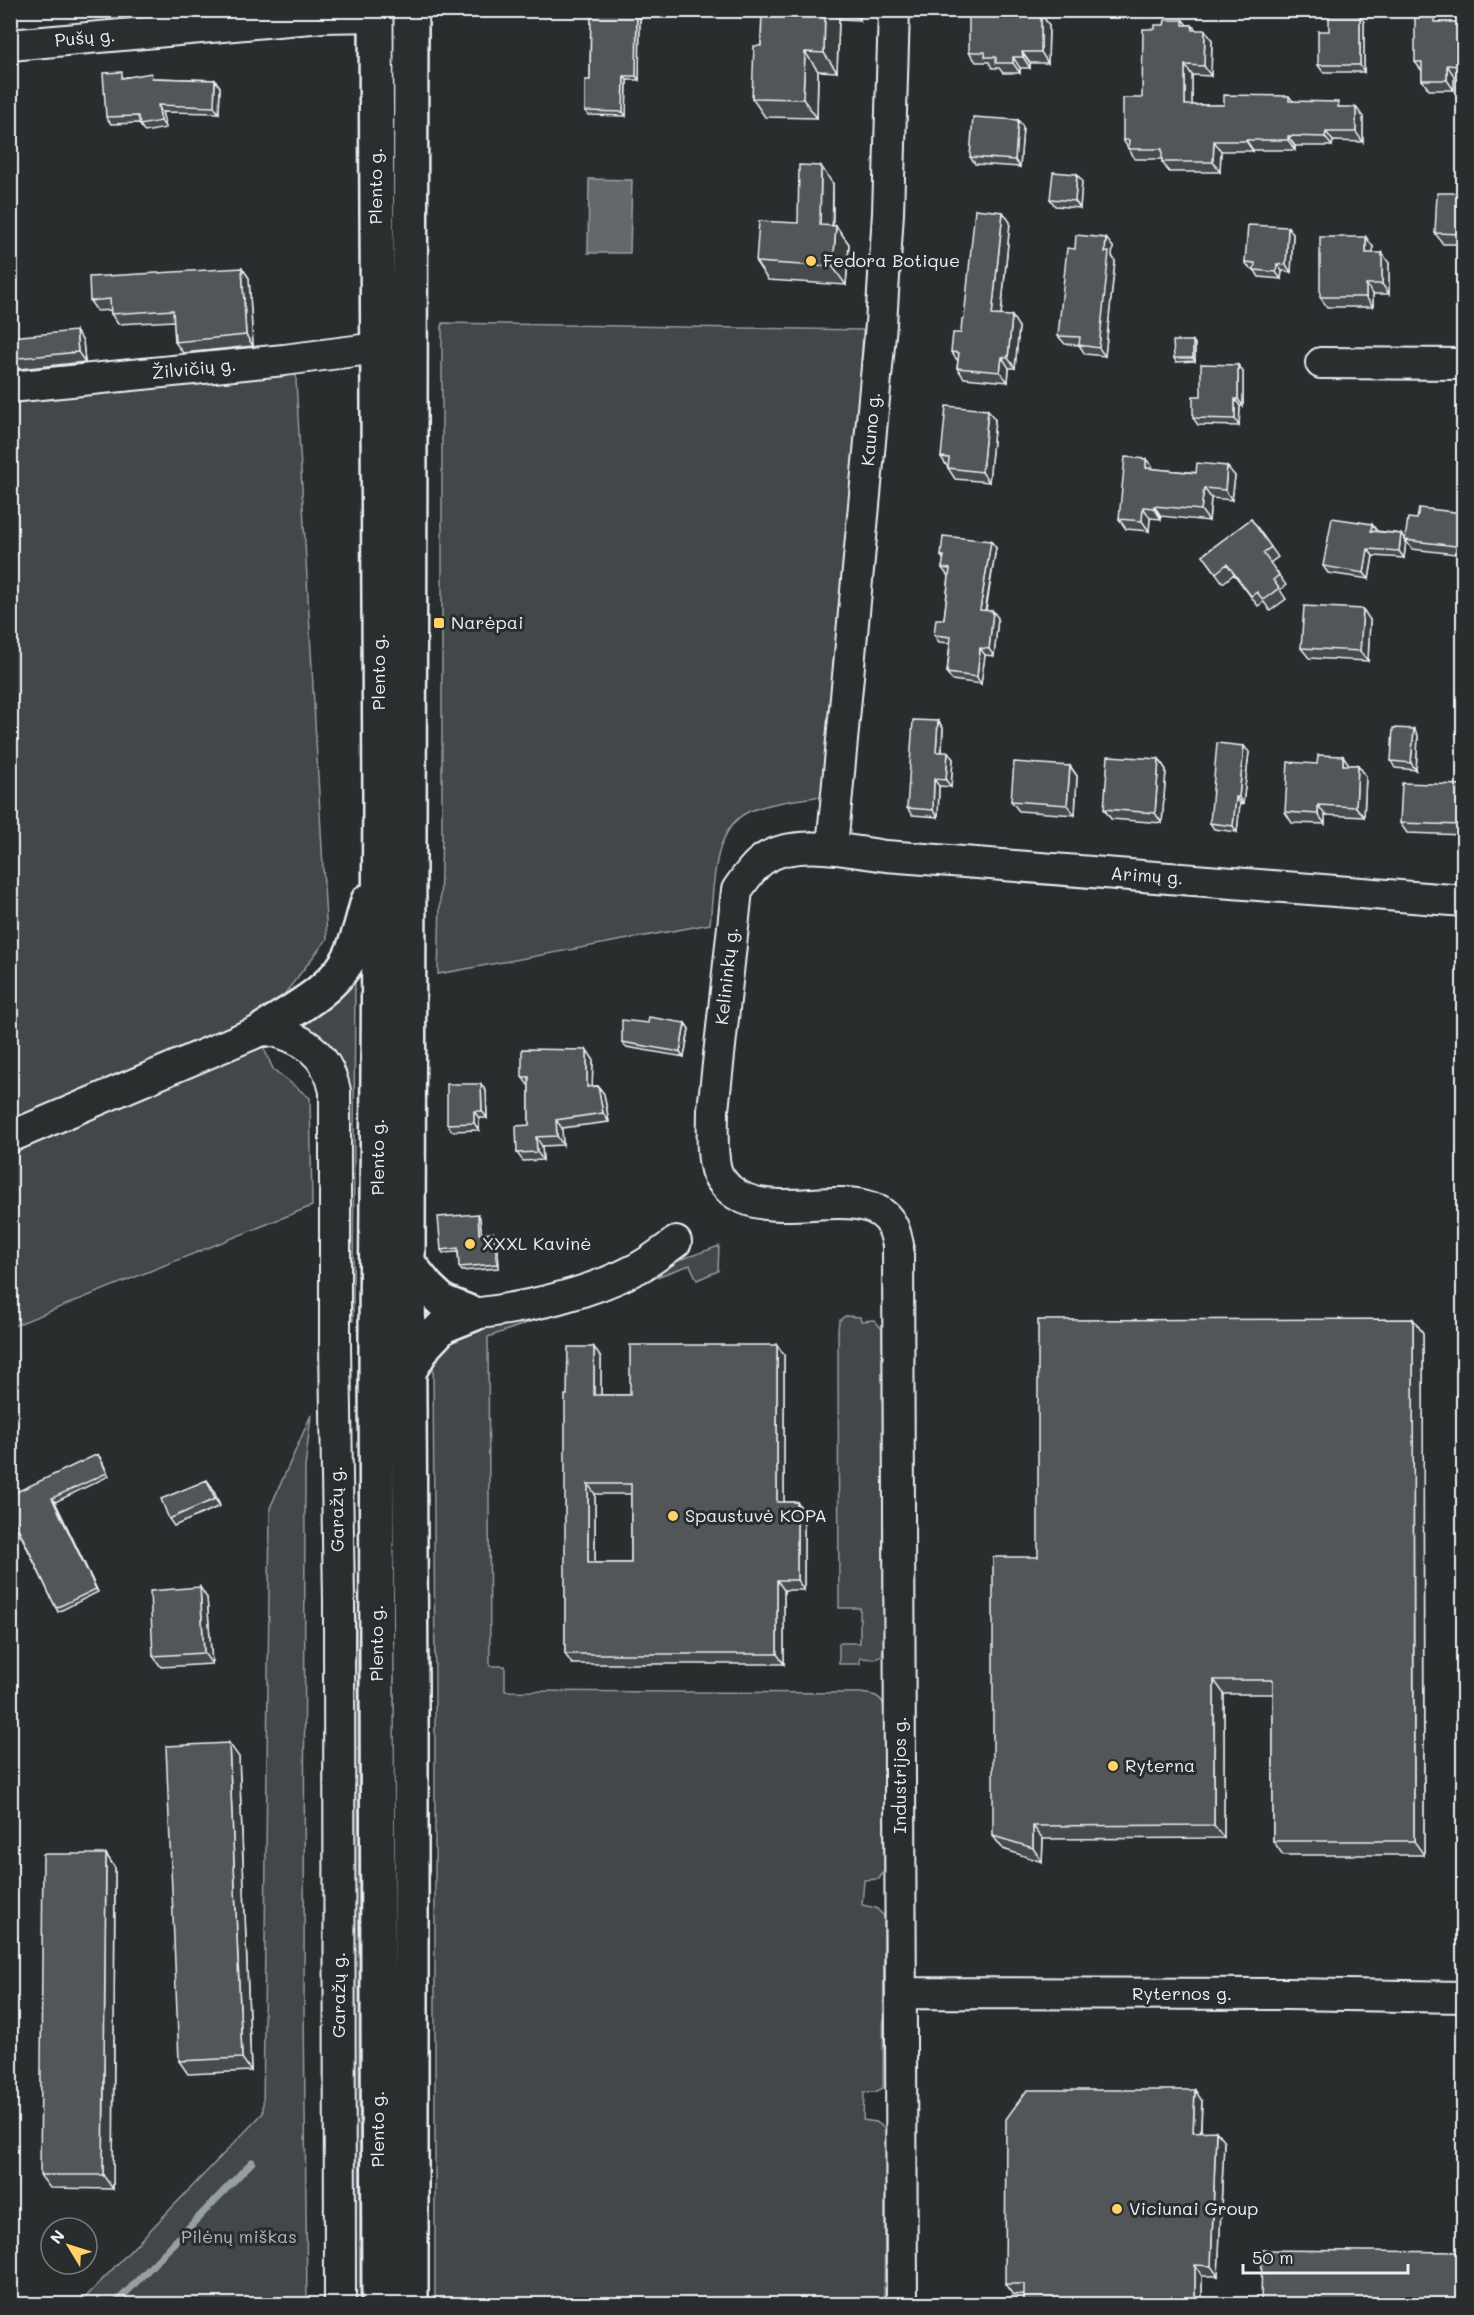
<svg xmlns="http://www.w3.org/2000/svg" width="1474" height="2315" font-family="Mali,sans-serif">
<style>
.green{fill:#424648;stroke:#959ca0;stroke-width:1.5}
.water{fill:#63686b;stroke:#989fa3;stroke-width:1.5}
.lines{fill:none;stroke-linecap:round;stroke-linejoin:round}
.stream{stroke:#989fa3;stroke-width:7}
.minor-casing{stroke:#e8f1f8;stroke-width:34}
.highway-casing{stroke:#e8f1f8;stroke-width:38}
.minor{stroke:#2a2d2e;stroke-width:30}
.highway{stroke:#2a2d2e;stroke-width:33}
.wall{fill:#474b4d;stroke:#e8f1f8;stroke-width:1.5;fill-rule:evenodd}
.shaded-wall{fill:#3a3d3e;stroke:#e8f1f8;stroke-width:1.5}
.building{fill:#535759;stroke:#e8f1f8;stroke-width:1.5;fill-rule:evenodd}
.poi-dot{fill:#ffd166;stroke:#2a2d2e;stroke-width:2}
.labels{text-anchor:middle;stroke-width:6;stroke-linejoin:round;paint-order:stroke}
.street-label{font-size:18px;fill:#e8f1f8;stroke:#2a2d2e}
.poi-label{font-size:18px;fill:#e8f1f8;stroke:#2a2d2e;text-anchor:start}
.park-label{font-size:18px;fill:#aeb5ba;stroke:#2a2d2e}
</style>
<rect width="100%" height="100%" fill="#2a2d2e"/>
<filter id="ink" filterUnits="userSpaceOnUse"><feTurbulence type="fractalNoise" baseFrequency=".0167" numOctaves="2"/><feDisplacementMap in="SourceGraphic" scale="12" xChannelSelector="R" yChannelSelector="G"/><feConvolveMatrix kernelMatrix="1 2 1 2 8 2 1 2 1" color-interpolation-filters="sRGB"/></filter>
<g filter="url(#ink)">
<path class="green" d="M442 323 863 330 847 627 822 796C798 800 772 802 750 811 711 828 714 889 710 924L438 974 442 834Z
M295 362 327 939 269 1014 263 1046 273 1069 310 1098 312 1206 11 1327V397Z
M355 967 353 1321H346L339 1060 322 1036 296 1021Z
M719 1246 718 1271 697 1280 690 1265 488 1337 490 1666H505V1691L860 1693C872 1695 880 1694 884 1706V1871L879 1879 864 1880 862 1905 876 1908 884 1916 883 2088 875 2092H864L863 2120 876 2122 886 2129 884 2304H435V1684L433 1359 452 1340Z
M845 1316 860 1317 861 1321 874 1320 882 1329 884 1643 882 1655 874 1659 860 1658V1664H839V1643H860V1608H839L838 1330 839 1321Z
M344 1370H351V1437L358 1688 360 2304H350Z
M311 1415 305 1468 304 2010 307 2304H79L263 2113 270 1508Z"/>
<path class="water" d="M589 179 632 180 630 253H588Z"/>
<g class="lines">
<path class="stream" d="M115 2304 252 2162"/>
<defs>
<path id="minor" d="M10 45 323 17 376 16
M1321 363 1464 364
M10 387 284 360 378 348
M832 847 881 324 888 213 894 10
M10 1137 264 1029C301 1036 327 1052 335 1091V1346L339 1602 340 2304
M473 1314C529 1307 587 1295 638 1268 651 1261 664 1251 676 1242
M901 1993 1287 1994 1464 1997
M902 2304 898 1245C896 1236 894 1226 888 1219 857 1182 770 1226 729 1189 724 1184 718 1177 716 1170 711 1151 713 1130 713 1110L737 890C744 880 751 869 761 861 791 837 851 851 886 856L1464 901"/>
<path id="highway" d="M376 10 380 802 376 1335 379 2304
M411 10 408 1263 411 1687V2304
M264 1029C291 1011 329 992 347 962 358 944 362 921 368 901
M408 1263 428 1288 443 1302 473 1314
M408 1373 425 1345 443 1326 473 1314"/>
</defs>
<use href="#minor" class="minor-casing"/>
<use href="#highway" class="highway-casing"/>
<use href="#minor" class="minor"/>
<use href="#highway" class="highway"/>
</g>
<path class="wall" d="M591 10H640L639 80H627L626 116 588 115 585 111 590 80Z
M762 10H860V20L839 19 837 72 818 71 817 118 765 117 752 98 761 46Z
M1026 14H1041L1049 25 1048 63H1030V68H1020V73H1003L999 68H992L989 62H976L969 52Z
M1183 20 1187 25H1192L1196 30 1212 40 1211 76 1192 75V105H1224L1289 96 1293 101 1341 107 1363 117V142L1333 141 1332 146H1295V150H1253V151H1221L1220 172H1169L1162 162V159H1135L1123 140 1142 98 1155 29 1164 25Z
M1364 22V72H1323L1318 65 1329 31Z
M1437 22H1462L1464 23V76H1454V90H1429L1422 80V71L1415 62Z
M126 77 215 80 220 87 219 113 162 112 166 128 145 132 140 125 139 123 111 124 106 117Z
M1018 120 1023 127 1020 167 975 164 970 157Z
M1082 181 1080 208 1055 206 1050 199Z
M833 184V226H836L849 244 846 285 768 280 756 262 798 223Z
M1464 193V252L1462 250V244H1443L1435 233Z
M1010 222 1001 315 1019 327 1015 368H1009L1008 382 964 378 957 368 958 361 951 352 961 333 964 319Z
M1288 227 1293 234 1291 272 1282 271 1281 279 1259 277 1254 269H1250L1245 262Z
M1113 247 1112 256 1115 261 1105 356 1085 354 1079 345 1065 344 1058 336 1075 249Z
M1373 247V253L1389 263V294H1373V307H1327L1320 297Z
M242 268 249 278 253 346 183 353 175 342 174 321 118 324 111 314V310L97 311 90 301Z
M10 337 83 341 85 362 10 370Z
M1193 341 1195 344V361L1176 362 1174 358Z
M1238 365 1243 372V406H1240L1239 426 1198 425 1193 418 1201 396Z
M995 420 989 482 955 479 941 457Z
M1154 469 1235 476 1232 500 1211 498 1209 521 1161 516V519L1150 518 1149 531 1126 529 1119 519Z
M1464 513V555L1412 549 1406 541 1404 558 1373 556 1369 579 1328 573 1323 566 1377 531 1401 534 1405 540 1417 519Z
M1251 519 1278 557 1270 563 1286 585 1280 590 1286 599 1270 611 1264 602 1258 606 1234 574 1223 583 1203 555Z
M996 548 986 610 998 618 994 656 985 655 981 684 952 680 947 673 950 643 939 642 934 635 944 619 949 576 947 575 942 568 944 560 941 556Z
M1370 620 1368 661 1309 658 1301 648Z
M938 721 943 728 942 752 953 759 951 787 939 786 938 817 912 815 907 808Z
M1418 736 1416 770 1395 768 1391 761Z
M1249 752 1243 804 1240 803 1237 832 1214 829 1210 823Z
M1343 756 1349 765H1358L1366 776 1364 817 1325 815V824L1292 823 1285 812 1317 764Z
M1159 759 1166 770 1162 823 1111 819 1104 809Z
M1070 766 1077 776 1075 815 1019 811 1011 801Z
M1464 785V835L1407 833 1400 823Z
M648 1023H685L689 1029 684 1057 626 1047 622 1042Z
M593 1059 592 1086H598L604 1094 609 1122 562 1128 563 1145 542 1146 543 1160 523 1161 517 1153 529 1125V1085H528L522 1077Z
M486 1091 487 1118H479V1130L452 1131 447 1124Z
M478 1214 480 1218 481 1234 497 1236 499 1268 462 1271 459 1267 458 1252 443 1253 441 1250Z
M1413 1319 1423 1333 1424 1855H1283L1273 1841V1694H1224V1838L1043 1839 1042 1862 1003 1849 993 1836 1038 1557Z
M777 1345 784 1355V1502H797L804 1512V1590H784V1664H572L565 1654 567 1395 601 1358V1395H630ZM595 1494H631V1563H595Z
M100 1457 109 1476 55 1502 98 1592 58 1612 14 1521 10 1523V1495Z
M212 1487 220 1506 174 1526 169 1519Z
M207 1598 212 1664 161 1667 153 1656Z
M10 1620 19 1629 10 1637Z
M239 1757 251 2071 188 2074 179 2061Z
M106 1854 115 1868 113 2189 50 2188 40 2175Z
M1202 2101 1201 2131 1224 2141 1218 2276H1202V2304H1024V2294L1013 2295 1005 2284Z"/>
<path class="shaded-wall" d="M637 10H640L639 80 636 76Z
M825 10H833L839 19 837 72 824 53Z
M854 10H860V20Z
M1041 14 1049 25 1048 63 1041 52Z
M1360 15 1364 22V72L1360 65Z
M1462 22 1464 23V64L1462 62Z
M1205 30 1212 40 1211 76 1204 66Z
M805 52 818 71 817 118 803 99Z
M1022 52 1030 63V68L1023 57Z
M1013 57 1020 68V73L1013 63Z
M1459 62 1464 69V72L1459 66Z
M1185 65 1192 75V115L1185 105Z
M1447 65 1454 76V90L1447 80Z
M624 76 627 80 626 116 623 112Z
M215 80 220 87 219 113 214 107Z
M158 105 162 112 166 128 161 121Z
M1356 107 1363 117V142L1356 132Z
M1018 120 1023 127 1020 167 1015 160Z
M1326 132 1333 141 1332 146 1325 137Z
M1288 136 1295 146V150L1288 140Z
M1246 140 1253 150V151L1246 141Z
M1214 141 1221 151 1220 172 1213 162Z
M821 166 833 184 832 243 820 225Z
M1077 174 1082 181 1080 208 1075 201Z
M1003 212 1010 222 1000 325 992 315Z
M836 226 849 244 846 285 833 267Z
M1288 227 1293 234 1291 272 1286 265Z
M1366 237 1373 247 1374 263 1366 253Z
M1106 238 1113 247 1112 256 1115 261 1105 356 1099 348Z
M1382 253 1389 263V294L1382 284Z
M1277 264 1282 271 1281 279 1276 272Z
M242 268 249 278 253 346 246 335Z
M1366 284 1373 294V307L1366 297Z
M1012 316 1019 327 1015 368 1008 358Z
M76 331 83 341 85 362 78 352Z
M1193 341 1195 344V361L1193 358Z
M1002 357 1009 368 1008 382 1000 372Z
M1238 365 1243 372V406L1238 399Z
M1235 399 1240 406 1239 426 1235 419Z
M988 410 995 420 989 482 982 472Z
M1146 459 1154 469 1146 468Z
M1227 466 1235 476 1232 500 1225 490Z
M1204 488 1211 498 1209 521 1201 510Z
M1154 506 1161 516V519L1154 508Z
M1143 507 1150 518 1149 531 1142 521Z
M1372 524 1377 531 1376 538 1371 531Z
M1401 534 1406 540 1404 558 1399 551Z
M991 541 996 548 984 617 980 610Z
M1368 549 1373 556 1369 579 1364 573Z
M1363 609 1370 620 1368 661 1360 651Z
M993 611 998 618 994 656 989 649Z
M980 648 985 655 981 684 977 677Z
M938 721 943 728 941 758 936 752Z
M1414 729 1418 736 1416 770 1411 763Z
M1244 746 1249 752 1243 804 1239 797Z
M948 752 953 759 951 787 946 780Z
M1343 756 1351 767 1343 765Z
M1159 759 1166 770 1162 823 1155 813Z
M1358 765 1366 776 1364 817 1356 807Z
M1070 766 1077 776 1075 815 1067 805Z
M934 779 939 786 938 817 933 810Z
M1236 797 1240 803 1237 832 1233 826Z
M1318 805 1325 815V824L1318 814Z
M685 1023 689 1029 684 1057 680 1052Z
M587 1050 593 1059 592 1096 587 1087Z
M481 1084 486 1091 487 1118 482 1111Z
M598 1086 604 1094 609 1122 603 1113Z
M474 1111 479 1118V1130L474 1123Z
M556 1120 562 1128 563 1145 557 1136Z
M536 1137 542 1146 543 1160 537 1152Z
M478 1214 480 1218 482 1237 479 1234Z
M494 1233 497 1236 499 1268 497 1264Z
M1413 1319 1423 1333 1424 1855 1414 1841Z
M777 1345 784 1355V1512L777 1502Z
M594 1347 601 1358V1405L594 1395Z
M207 1480 212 1487 220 1506 215 1499Z
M588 1484 595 1494V1574L588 1563Z
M52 1498 55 1502 98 1592 96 1589Z
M797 1502 804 1512V1590L797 1580Z
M777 1580 784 1590V1664L777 1654Z
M200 1587 207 1598 212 1664 204 1653Z
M1214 1680 1224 1694V1838L1214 1825Z
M229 1743 239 1757 251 2071 242 2058Z
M1033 1826 1043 1839 1042 1862 1033 1848Z
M106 1854 115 1868 113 2189 103 2175Z
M1195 2090 1202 2101 1200 2142 1193 2132Z
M1216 2131 1224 2141 1218 2276 1211 2266Z
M1195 2265 1202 2276V2304H1195Z"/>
<path class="building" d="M591 10H637L636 76H624L623 112 585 111V80H590Z
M762 10H825L824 53 805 52 803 99 752 98 754 46H761Z
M985 10H1022V14H1041V52H1022L1023 57H1013V63H996V57H985V52H969V14H985Z
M1329 15H1360V65H1318V31H1329Z
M1415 17H1434V22H1462V62H1459V66L1447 65V80H1422V62H1415Z
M1165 20H1183V25H1192L1193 30H1205L1204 66 1185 65V105H1224V95L1289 96V101L1338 102V107H1356V132H1326L1325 137 1288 136V140H1246V141H1214L1213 162H1162V149H1128L1129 140H1123V98H1142L1143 29H1155V25H1164Z
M122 72V78L151 73 152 78 215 80 214 107 158 105 161 121 140 125 138 116 106 117 103 73Z
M973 117 1018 120 1015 160 970 157Z
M799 165 821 166 820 225 836 226 833 267 756 262 759 221 798 223Z
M1053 172 1077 174 1075 201 1050 199Z
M1437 193H1464V250H1462V234L1435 233Z
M975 209 1003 212 992 315 1012 316 1008 358 1002 357 1000 372 957 368 959 353 951 352 953 333H961L962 319H964Z
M1248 225 1288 227 1286 265 1277 264 1276 272 1254 270 1255 263 1245 262Z
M1076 235 1106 238 1105 252H1109L1099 348 1079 345 1080 337 1058 336 1067 248 1075 249Z
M1320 237H1366V253H1382V284H1366V297H1320Z
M242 268 246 335 175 342 173 310 111 314 110 299 90 301 89 277Z
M76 331 78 352 10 359V337Z
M1173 341H1193V358H1174Z
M1201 364 1238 365V399H1235V419L1193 418V396H1201Z
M946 406 988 410 982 472 948 468 949 458 941 457Z
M1125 457 1146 459V468L1196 473 1197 463 1227 466 1225 490 1204 488 1201 510 1154 506V508L1143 507 1142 521 1119 519Z
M1419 508 1464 513V547L1405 540 1408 518 1417 519Z
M1332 518 1372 524 1371 531 1401 534 1399 551 1368 549 1364 573 1323 566Z
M1251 519 1271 547 1263 553 1279 575 1273 580 1279 588 1263 600 1257 592 1251 596 1227 564 1216 573 1203 555Z
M943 536 991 541 980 610 993 611 989 649 980 648 977 677 947 673 951 637 934 635 936 619H944L950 569 942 568 944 556H941Z
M1304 606 1363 609 1360 651 1301 648Z
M913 720 938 721 936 752H948L946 780 934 779 933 810 907 808Z
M1393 728 1414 729 1411 763 1391 761Z
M1217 743 1244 746 1239 797H1236L1233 826 1210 823Z
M1318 755 1343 756V765H1358L1356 807 1318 805V814L1285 812 1288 762 1317 764Z
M1108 756 1159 759 1155 813 1104 809Z
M1014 762 1070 766 1067 805 1011 801Z
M1402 783 1464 785 1462 825 1400 823Z
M649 1017 685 1023 680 1052 622 1042V1020L648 1023Z
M522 1049 587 1050V1087L598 1086 603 1113 556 1120 557 1136 536 1137 537 1152 517 1153 516 1126 529 1125V1077H522Z
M447 1084H481L482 1111H474V1123L447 1124Z
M478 1214 479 1234 494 1233 497 1264 459 1267 458 1248 441 1250 438 1217Z
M1413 1319 1414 1841H1273V1680H1214V1825L1033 1826V1848L993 1836V1557H1038V1320Z
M630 1345H777V1502H797V1580H777V1654H565V1395H567L568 1347H594V1395H630ZM588 1484H631V1563H588Z
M98 1454 107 1473 52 1498 96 1589 56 1608 13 1517 10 1518V1495Z
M207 1480 215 1499 169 1519 161 1499Z
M200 1587 204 1653 153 1656 150 1591Z
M10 1620 16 1626 10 1631Z
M229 1743 242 2058 179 2061 166 1746Z
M43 1854H106L103 2175H40Z
M1027 2090H1195L1193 2132 1216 2131 1211 2266 1195 2265V2304H1024V2284H1005L1006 2119Z
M1262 2250 1464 2252V2304H1261Z"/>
</g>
<g class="poi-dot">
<circle cx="811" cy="261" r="6"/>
<rect x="433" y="617" width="12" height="12" rx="3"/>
<circle cx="470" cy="1244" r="6"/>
<circle cx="673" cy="1516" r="6"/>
<circle cx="1113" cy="1766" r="6"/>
<circle cx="1117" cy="2209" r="6"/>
</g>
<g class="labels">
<g class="street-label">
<text transform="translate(85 38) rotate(-5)" y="6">Pušų g.</text>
<text transform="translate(376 186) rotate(-90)" y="6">Plento g.</text>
<text transform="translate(194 369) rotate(-6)" y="6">Žilvičių g.</text>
<text transform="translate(871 429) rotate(-85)" y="6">Kauno g.</text>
<text transform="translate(379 672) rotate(-90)" y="6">Plento g.</text>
<text transform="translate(1147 876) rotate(4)" y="6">Arimų g.</text>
<text transform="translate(727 976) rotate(-84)" y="6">Kelininkų g.</text>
<text transform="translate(378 1157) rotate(-90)" y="6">Plento g.</text>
<text transform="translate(337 1509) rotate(-91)" y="6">Garažų g.</text>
<text transform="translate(377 1643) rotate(-90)" y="6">Plento g.</text>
<text transform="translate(900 1775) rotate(-90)" y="6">Industrijos g.</text>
<text x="1182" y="2000">Ryternos g.</text>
<text transform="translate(339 1995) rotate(-90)" y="6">Garažų g.</text>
<text transform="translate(378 2129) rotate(-90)" y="6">Plento g.</text>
</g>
<g class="poi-label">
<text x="823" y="267">Fedora Botique</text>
<text x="451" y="629">Narėpai</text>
<text x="482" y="1250">XXXL Kavinė</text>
<text x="685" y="1522">Spaustuvė KOPA</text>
<text x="1125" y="1772">Ryterna</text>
<text x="1129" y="2215">Viciunai Group</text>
</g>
<g class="park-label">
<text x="239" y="2243">Pilėnų miškas</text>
</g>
</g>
<rect width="1474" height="2315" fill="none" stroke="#2a2d2e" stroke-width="36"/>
<rect x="18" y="18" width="1438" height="2279" fill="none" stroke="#e8f1f8" stroke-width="2" filter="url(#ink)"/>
<g transform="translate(69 2246) rotate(308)"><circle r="28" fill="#2a2d2e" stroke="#767b7f" stroke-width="1.5"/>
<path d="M0-4.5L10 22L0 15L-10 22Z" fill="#ffd166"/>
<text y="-9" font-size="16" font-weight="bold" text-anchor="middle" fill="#e8f1f8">N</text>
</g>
<path d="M1243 2264v9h165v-9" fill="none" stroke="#e8f1f8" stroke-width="3"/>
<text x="1252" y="2264" font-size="18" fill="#e8f1f8" stroke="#2a2d2e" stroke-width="4.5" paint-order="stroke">50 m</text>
</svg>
